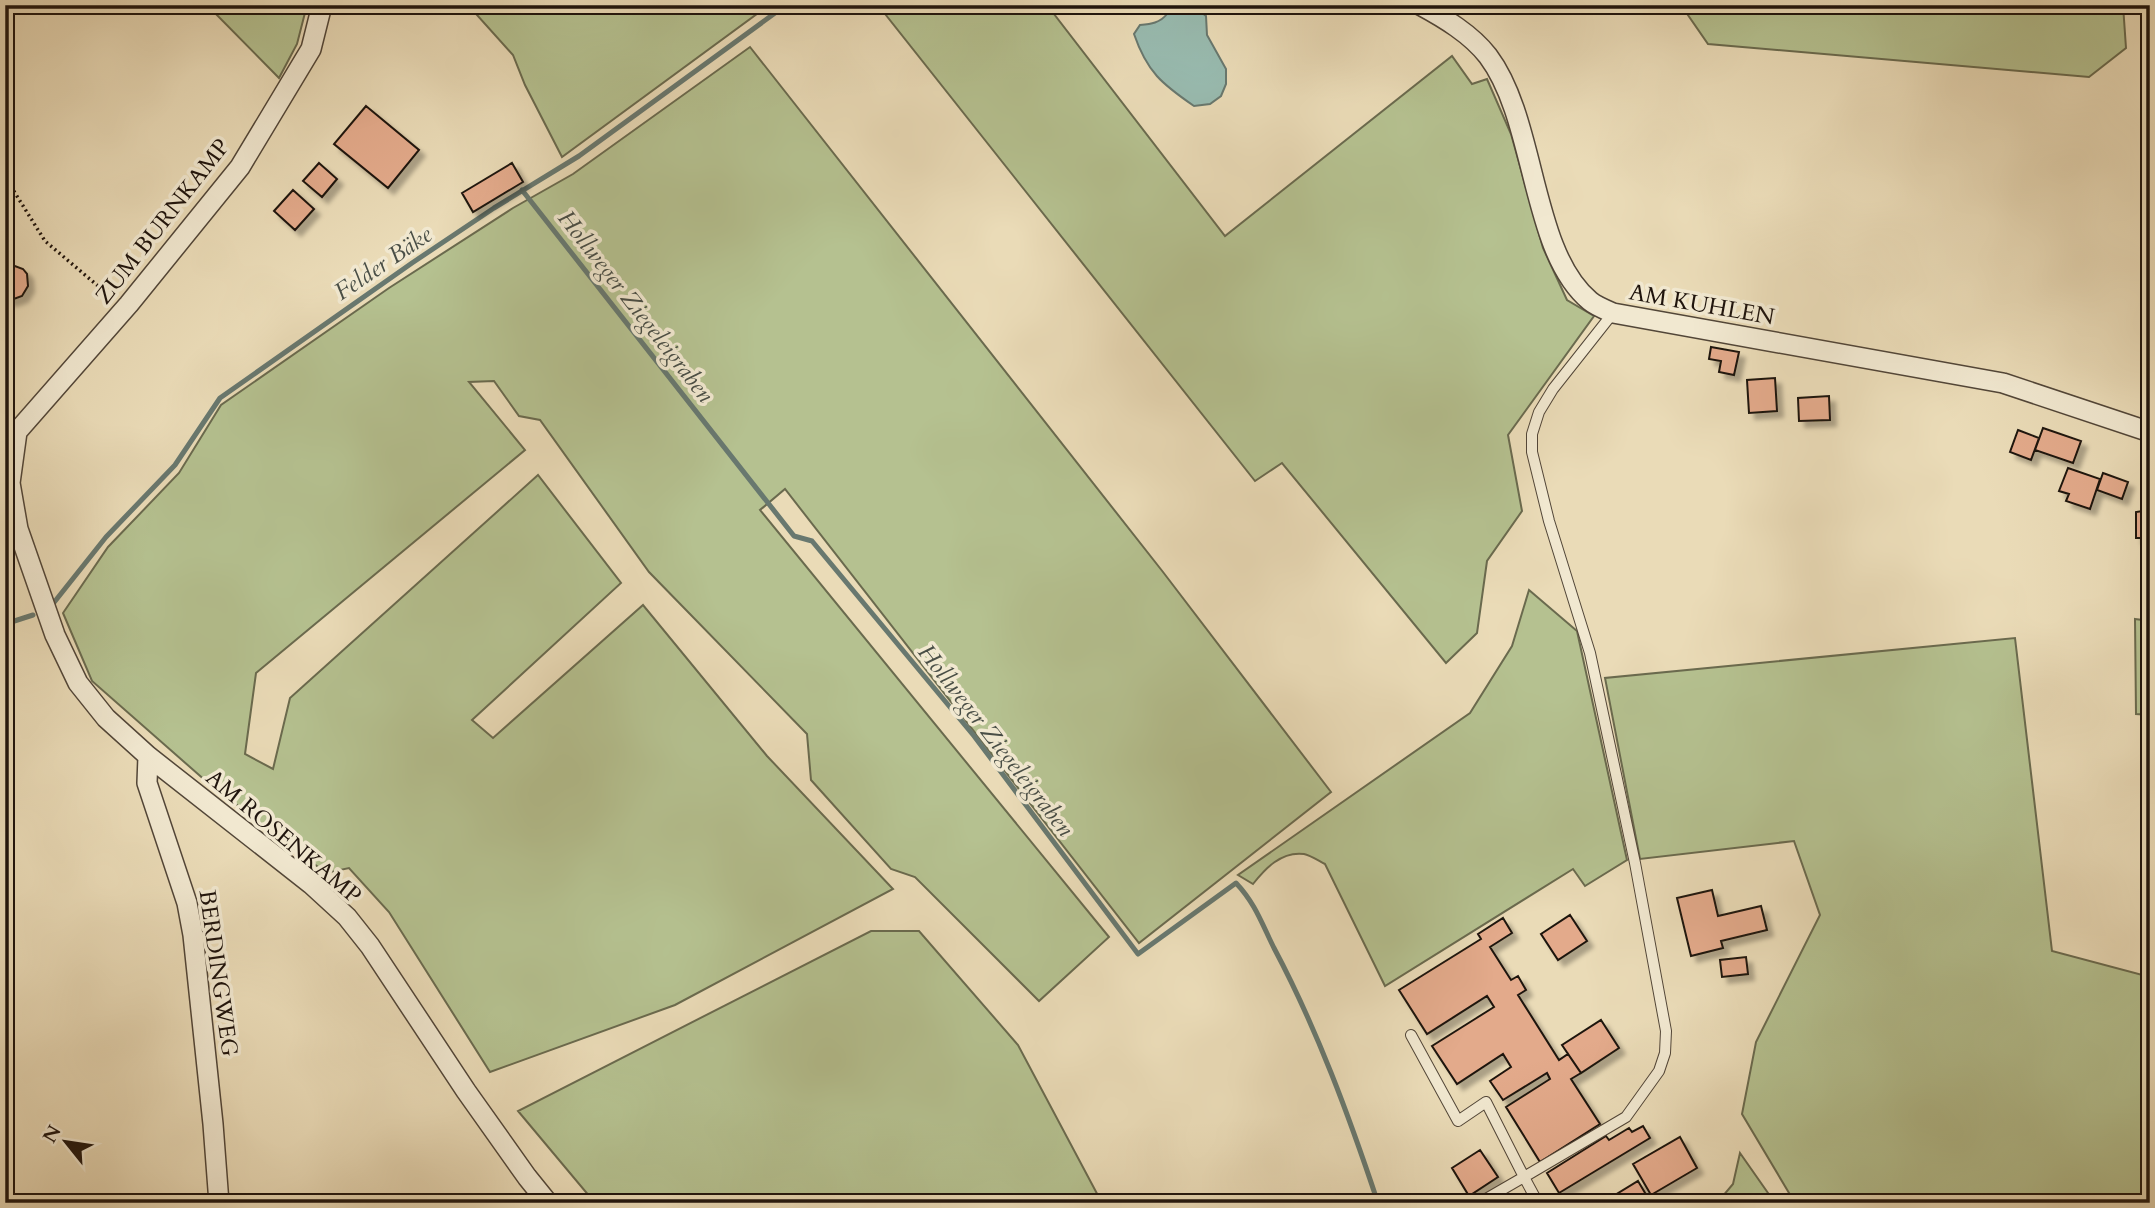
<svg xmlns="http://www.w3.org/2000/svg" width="2155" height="1208" font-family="Cardo,serif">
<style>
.green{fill:#b5c190;stroke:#6a6a4e;stroke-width:2}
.water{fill:#98bbb0;stroke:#68786f;stroke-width:2}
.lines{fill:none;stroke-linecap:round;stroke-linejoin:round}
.stream{stroke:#68786f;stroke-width:5}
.building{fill:#e3aa8b;stroke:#1f140d;stroke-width:2;filter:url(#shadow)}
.lane-casing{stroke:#524638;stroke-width:12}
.street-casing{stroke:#524638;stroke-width:22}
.path{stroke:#1f140d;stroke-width:3.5;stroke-dasharray:2 3.5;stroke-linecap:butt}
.lane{stroke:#f1e8d0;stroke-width:10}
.street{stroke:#f1e8d0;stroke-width:19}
.labels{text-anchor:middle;stroke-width:7;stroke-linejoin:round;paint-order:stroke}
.street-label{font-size:23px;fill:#1f140d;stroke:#f1e8d0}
.water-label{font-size:24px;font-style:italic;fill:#494e46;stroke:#f1e8d0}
</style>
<defs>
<filter id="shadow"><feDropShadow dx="6" dy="6" stdDeviation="2" flood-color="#0004"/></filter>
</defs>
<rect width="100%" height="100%" fill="#eadbb7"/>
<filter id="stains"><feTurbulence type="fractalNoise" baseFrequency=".00286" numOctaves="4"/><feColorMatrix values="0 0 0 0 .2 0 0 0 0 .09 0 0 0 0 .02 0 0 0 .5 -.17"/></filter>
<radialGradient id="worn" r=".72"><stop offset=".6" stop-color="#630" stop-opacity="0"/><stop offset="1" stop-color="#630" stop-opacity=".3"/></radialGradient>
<path class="green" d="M207 5H307L297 44 279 78Z
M468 5H769L562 157 525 85 513 55Z
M878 5H1047L1225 236 1452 56 1472 84 1487 79 1511 134 1543 248 1567 300 1594 316 1508 435 1522 511 1487 561 1477 633 1446 663 1282 463 1255 481Z
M1681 5H2123L2126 48 2089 77 1708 44Z
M750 47 1163 572 1331 792 1139 943 785 489 760 510 1109 937 1039 1001 915 877 891 869 811 780 807 734 649 572 540 420 519 416 494 381 469 382 525 450 256 673 245 754 273 769 290 698 538 475 621 583 472 720 493 738 643 605 767 756 893 889 675 1005 490 1072 389 912 349 868 326 873 207 782 92 681 63 613 108 547 179 473 221 405 389 288 513 208 573 174Z
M1529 590 1577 631 1627 860 1585 886 1573 869 1385 986 1325 864C1319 861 1310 855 1304 854 1281 851 1265 869 1253 884L1238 875 1470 713 1512 646Z
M2135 619 2150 621V715L2136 714Z
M2015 638 2052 951 2150 977V1203H1795L1742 1114 1756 1042 1820 915 1794 841 1640 859 1605 678Z
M871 931H919L1018 1045 1102 1203H595L518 1111Z
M1740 1153 1775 1203H1717L1733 1184Z"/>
<path class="water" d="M1189 8H1196L1206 16 1207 35 1226 69V84L1221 96 1210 104 1194 106C1162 84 1147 72 1134 34L1140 25C1151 24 1160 23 1167 14H1179Z"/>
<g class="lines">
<path class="stream" d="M522 190 794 536 812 541 974 736 1138 954 1236 883C1255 903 1262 924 1274 948 1317 1029 1349 1116 1378 1203
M52 605 106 537 175 465 220 398 412 263 494 208 579 156 786 5
M5 624 33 615"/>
</g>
<path class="building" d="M366 106 419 150 388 188 334 144Z
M319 163 337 179 322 197 303 181Z
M512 163 523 182 473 212 462 193Z
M293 190 314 209 295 230 274 211Z
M12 265 23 269 27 274 28 286 22 296 11 300 5 299V266Z
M1711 347 1739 352 1734 375 1719 372 1721 361 1709 359Z
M1775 378 1777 411 1749 413 1747 380Z
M1829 396 1830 420 1799 421 1798 398Z
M2043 428 2081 441 2073 463 2035 450Z
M2018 430 2039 438 2031 460 2010 452Z
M2068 468 2100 479 2090 509 2066 501 2069 494 2059 491Z
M2103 473 2128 482 2122 499 2097 490Z
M2143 511 2144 538H2136V512Z
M1712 890 1718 916 1761 906 1767 930 1721 941 1723 948 1691 956 1677 898Z
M1570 915 1587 941 1558 960 1541 934Z
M1503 918 1512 933 1490 947 1511 980 1518 976 1526 990 1518 995 1559 1060 1568 1054 1581 1073 1571 1079 1600 1124 1540 1162 1506 1107 1550 1079 1547 1073 1503 1100 1490 1081 1511 1067 1503 1054 1457 1084 1432 1046 1494 1007 1487 996 1427 1034 1399 990 1481 939 1478 934Z
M1746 957 1748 974 1722 977 1720 960Z
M1601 1020 1619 1048 1581 1073 1562 1045Z
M1643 1126 1650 1138 1559 1193 1547 1173 1606 1136 1609 1140 1629 1128 1632 1132Z
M1680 1137 1697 1168 1651 1195 1633 1164Z
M1480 1150 1498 1177 1469 1196 1452 1168Z
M1638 1181 1651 1203H1602Z"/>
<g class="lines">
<defs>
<path id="lane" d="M1411 1035 1458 1121 1486 1102 1524 1177 1479 1203
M1538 1203 1524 1177 1626 1117 1659 1071 1665 1053 1666 1031 1635 863 1590 653 1549 521 1532 452V434L1539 412 1553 389 1613 313"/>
<path id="street" d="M1420 5C1444 18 1471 34 1488 56 1537 121 1530 251 1590 301 1596 306 1606 310 1613 313L2003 383 2150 432
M17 432 10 483 18 529 55 635 78 683 106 718 148 756 311 884 347 917 370 946 466 1091 527 1177 548 1203
M8 442 129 304 240 167 311 49 322 5
M148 756 147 783 187 903 193 935 213 1124 219 1203"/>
</defs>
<use href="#lane" class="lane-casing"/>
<use href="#street" class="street-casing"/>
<path class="path" d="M2146 81 2150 82
M5 177 45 241 111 297"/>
<use href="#lane" class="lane"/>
<use href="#street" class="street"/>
</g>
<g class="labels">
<g class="street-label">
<text transform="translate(162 221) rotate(-52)" y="8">ZUM BURNKAMP</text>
<text transform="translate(1702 304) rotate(10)" y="8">AM KUHLEN</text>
<text transform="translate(284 836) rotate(40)" y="8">AM ROSENKAMP</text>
<text transform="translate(219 973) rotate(82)" y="8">BERDINGWEG</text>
</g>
<g class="water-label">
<text transform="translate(383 263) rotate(-34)" y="8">Felder Bäke</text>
<text transform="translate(636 306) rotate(52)" y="8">Hollweger Ziegeleigraben</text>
<text transform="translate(996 740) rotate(52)" y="8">Hollweger Ziegeleigraben</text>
</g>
</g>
<rect width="2155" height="1208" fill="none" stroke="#eadbb7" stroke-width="28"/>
<rect x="7" y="7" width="2141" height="1194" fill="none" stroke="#1f140d" stroke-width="3.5"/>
<rect x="14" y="14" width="2127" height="1180" fill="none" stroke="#1f140d" stroke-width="2"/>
<g transform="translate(66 1142) rotate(300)" stroke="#f1e8d0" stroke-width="5" paint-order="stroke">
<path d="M0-5L12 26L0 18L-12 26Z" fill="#1f140d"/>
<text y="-10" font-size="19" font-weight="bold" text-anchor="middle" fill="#1f140d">N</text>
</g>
<rect width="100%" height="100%" filter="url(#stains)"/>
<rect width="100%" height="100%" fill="url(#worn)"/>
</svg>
